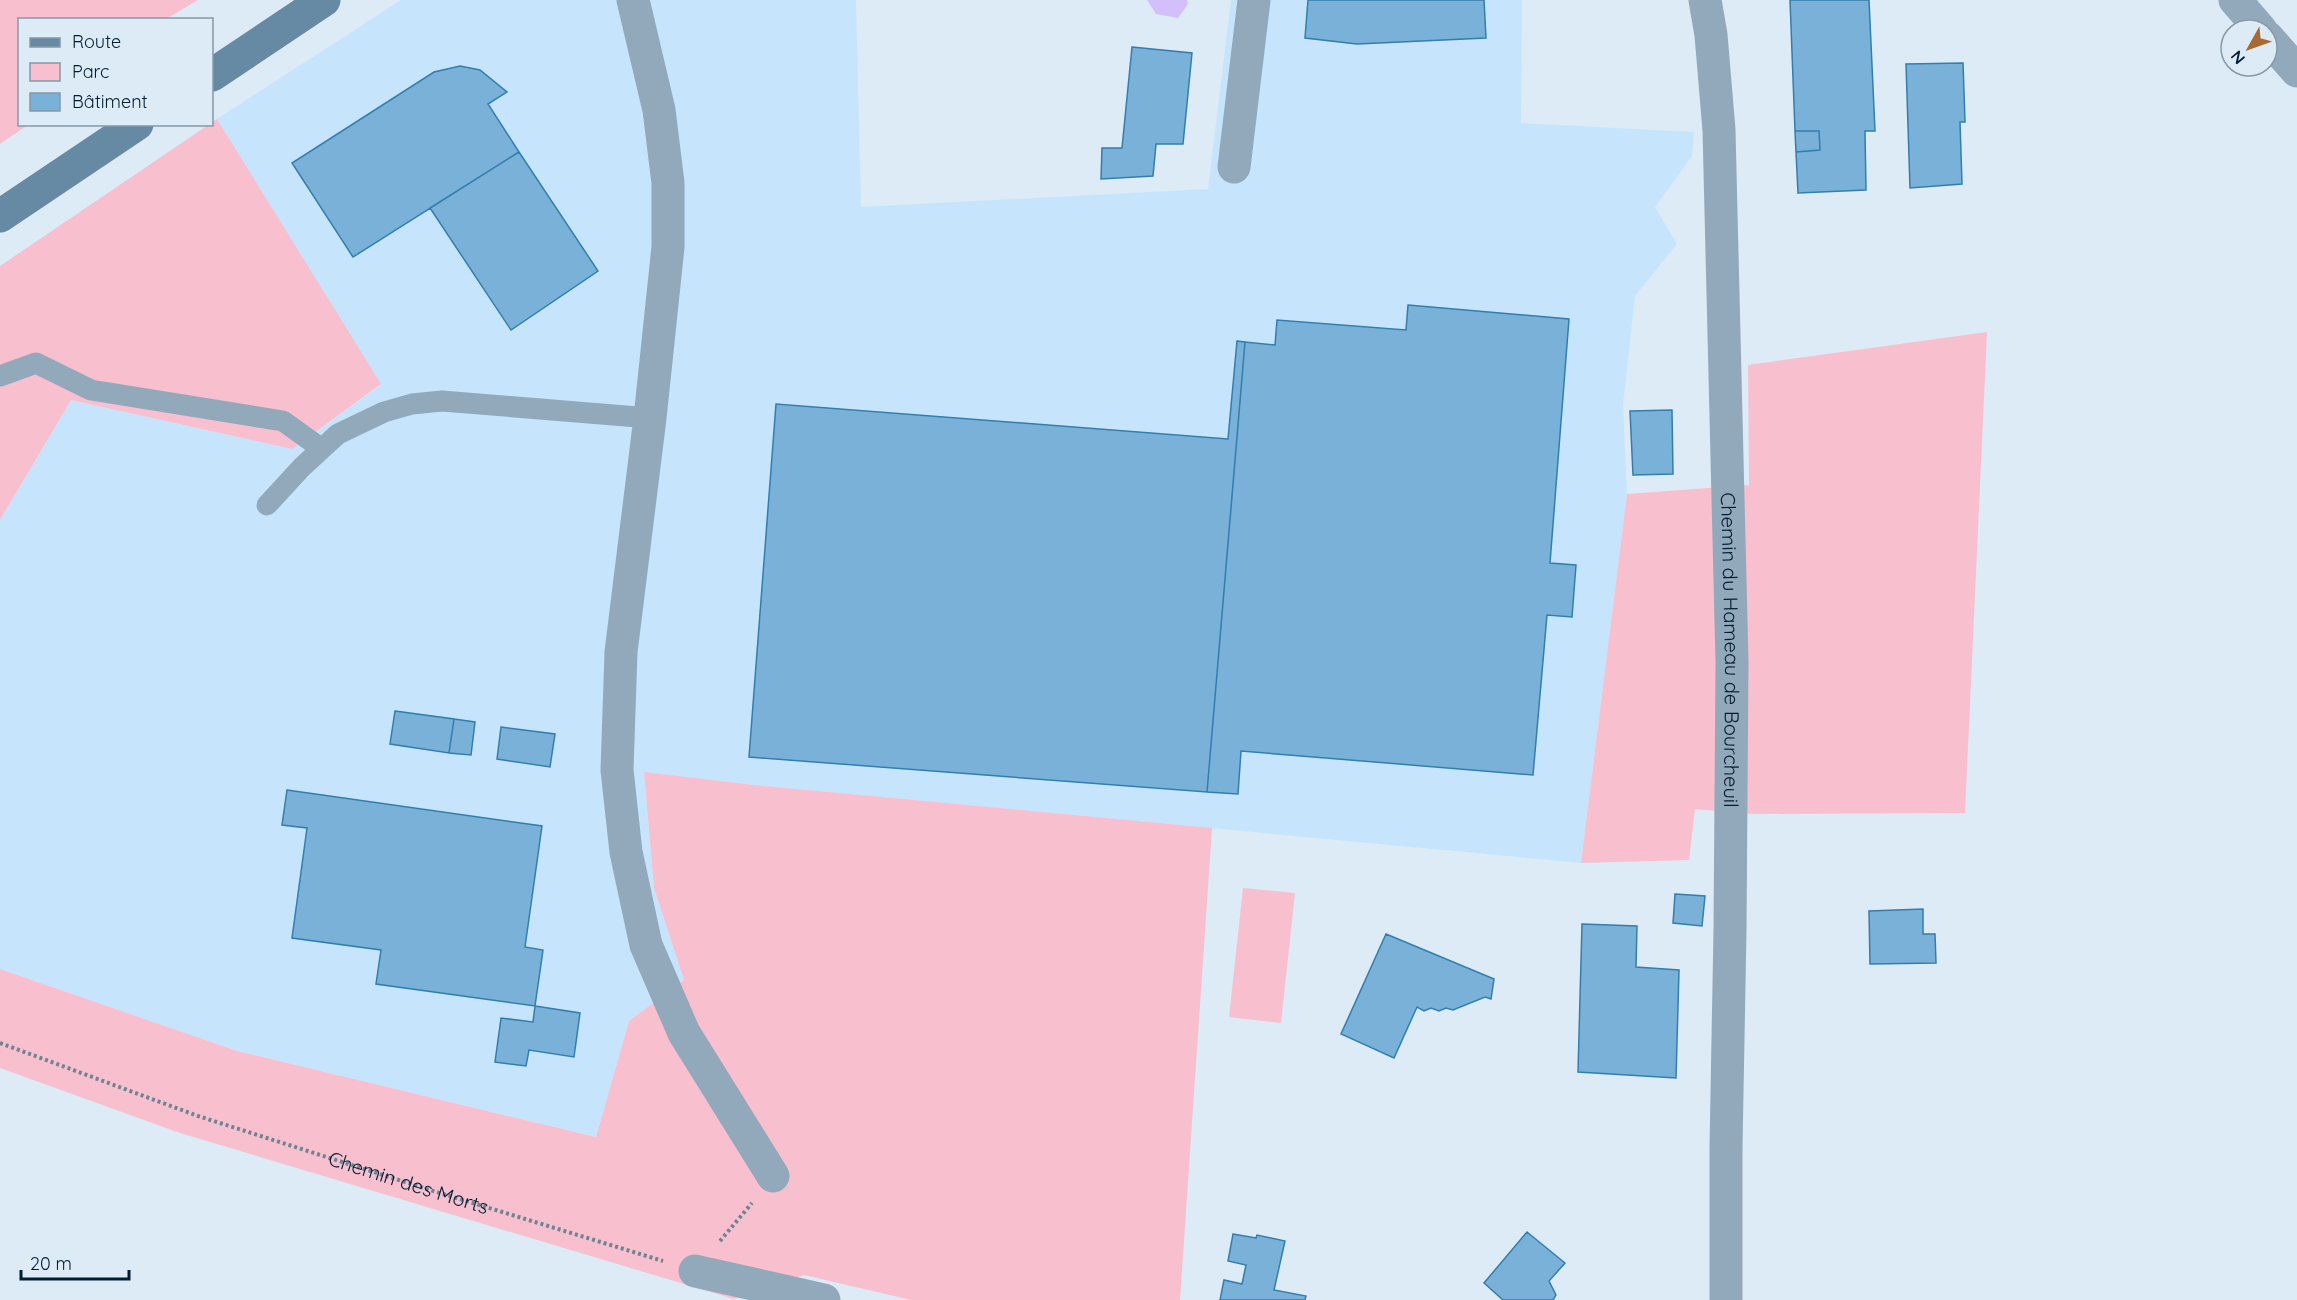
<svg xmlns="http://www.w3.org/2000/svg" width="2297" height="1300" font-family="Quicksand,sans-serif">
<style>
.built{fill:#c6e5fd}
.green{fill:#f8bfcf}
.water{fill:#d3bff9}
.building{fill:#7ab1d9;stroke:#327eaf;stroke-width:1.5}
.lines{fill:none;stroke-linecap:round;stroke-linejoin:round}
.path{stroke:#6e8493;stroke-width:4;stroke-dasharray:3 3;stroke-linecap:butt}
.service{stroke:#92a9bb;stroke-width:21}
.minor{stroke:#92a9bb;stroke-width:33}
.secondary{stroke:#678aa4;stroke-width:33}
.labels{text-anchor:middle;stroke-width:4.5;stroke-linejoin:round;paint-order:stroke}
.street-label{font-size:20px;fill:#001d31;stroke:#ddebf6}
</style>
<rect width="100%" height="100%" fill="#ddebf6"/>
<path class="built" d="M401 0H856L861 207 1208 189 1231 0H1522L1521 123 1694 132 1692 156 1655 207 1677 244 1635 296 1623 405 1627 494 1581 863 754 785 644 773 654 888 684 980 629 1021 596 1137 237 1051 0 969V520L71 400 292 449 381 385 217 119Z"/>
<path class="green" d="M0 0H198L166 19 20 20V124L28 125 0 144Z
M217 119 381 384 292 449 71 400 0 520V266Z
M1987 332 1965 813 1753 814 1695 809 1689 860 1581 863 1627 494 1749 485 1748 365Z
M644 772 754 785 1212 828 1180 1300H911L804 1275 734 1299 180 1133 0 1068V969L237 1051 596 1137 629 1021 684 980 654 888Z
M1243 888 1295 893 1281 1023 1229 1017Z"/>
<path class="water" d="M1147 0H1187L1188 4 1178 18 1156 14Z"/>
<path class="building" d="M1308 0H1484L1486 38 1357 44 1305 38Z
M1790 0H1869L1875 131H1865L1866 190 1798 193 1796 152 1820 150 1819 131H1795Z
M1132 47 1192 53 1183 144H1156L1153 176 1101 179 1102 148H1122Z
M1963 63 1965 122H1960L1962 184 1910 188 1906 64Z
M460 66 480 70 507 92 488 104 519 152 353 257 292 163 434 72Z
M1795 131H1819L1820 150 1796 152Z
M519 152 598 271 511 330 430 208Z
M1408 305 1569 319 1550 563 1576 565 1572 617 1547 615 1533 775 1241 751 1238 794 1207 792 1245 342 1275 345 1277 320 1406 330Z
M1237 341 1245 342 1207 792 749 757 776 404 1228 439Z
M1672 410 1673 474 1633 475 1630 411Z
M395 711 454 719 449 753 390 744Z
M454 719 475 722 471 755 449 753Z
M501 727 555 734 550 767 497 759Z
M287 790 542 826 525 947 543 950 535 1006 376 984 381 950 292 938 307 828 282 825Z
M1675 894 1705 896 1702 926 1673 923Z
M1923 909V934H1935L1936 963 1870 964 1869 911Z
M1582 924 1637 926 1636 967 1679 970 1676 1078 1578 1072Z
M1386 934 1494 979 1491 999 1485 997 1453 1010 1446 1008 1439 1011 1431 1008 1424 1011 1417 1007 1394 1058 1341 1034Z
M535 1006 580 1013 574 1057 529 1050 526 1066 495 1062 501 1018 533 1022Z
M1527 1232 1565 1263 1549 1281 1556 1295 1553 1300H1503L1484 1283Z
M1233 1234 1256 1238 1257 1235 1285 1241 1274 1290 1306 1296 1305 1300H1220L1224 1280 1242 1284 1246 1265 1228 1261Z"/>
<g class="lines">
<g class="path">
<path id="s1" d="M0 1043 198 1116 430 1190 663 1261"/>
<path d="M720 1241 752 1203"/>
</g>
<path class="service" d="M0 376 36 363 91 390 283 421 322 449
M267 505 302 467 338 434 384 412 412 404 442 401 650 418"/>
<g class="minor">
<path d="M633 0 659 110 668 183V247L650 418 621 652 617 770 626 852 646 945 684 1033 773 1176"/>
<path id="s2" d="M1705 0 1711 35 1719 130 1732 662 1730 930 1726 1148V1300"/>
<path d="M2235 0 2261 30"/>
<path d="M2267 37 2297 71"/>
<path d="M1234 167 1254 0"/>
<path d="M695 1271 824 1300"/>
</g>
<path class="secondary" d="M212 75 324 0
M0 216 137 124"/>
</g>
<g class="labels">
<g class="street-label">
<text dy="7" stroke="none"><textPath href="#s2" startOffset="651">Chemin du Hameau de Bourcheuil</textPath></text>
<text dy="7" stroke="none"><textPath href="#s1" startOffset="432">Chemin des Morts</textPath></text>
</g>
</g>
<rect x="18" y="18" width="195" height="108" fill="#ddebf6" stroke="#8599a7" stroke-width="1.5"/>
<rect x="30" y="38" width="30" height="9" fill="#678aa4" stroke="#8599a7" stroke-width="1.5"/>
<text x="72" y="48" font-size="18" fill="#001d31">Route</text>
<rect x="30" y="63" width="30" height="18" fill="#f8bfcf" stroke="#8599a7" stroke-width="1.5"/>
<text x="72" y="78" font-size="18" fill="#001d31">Parc</text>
<rect x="30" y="93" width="30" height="18" fill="#7ab1d9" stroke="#8599a7" stroke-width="1.5"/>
<text x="72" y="108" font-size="18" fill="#001d31">Bâtiment</text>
<g transform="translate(2249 48) rotate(230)"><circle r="28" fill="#ddebf6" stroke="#8599a7" stroke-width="1.5"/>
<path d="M0-4.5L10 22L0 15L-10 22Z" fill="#a86a30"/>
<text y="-9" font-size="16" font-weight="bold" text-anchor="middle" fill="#001d31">N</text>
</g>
<path d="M21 1270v9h108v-9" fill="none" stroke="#001d31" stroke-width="3"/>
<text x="30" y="1270" font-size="18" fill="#001d31" stroke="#ddebf6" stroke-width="4.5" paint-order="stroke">20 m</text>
</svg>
